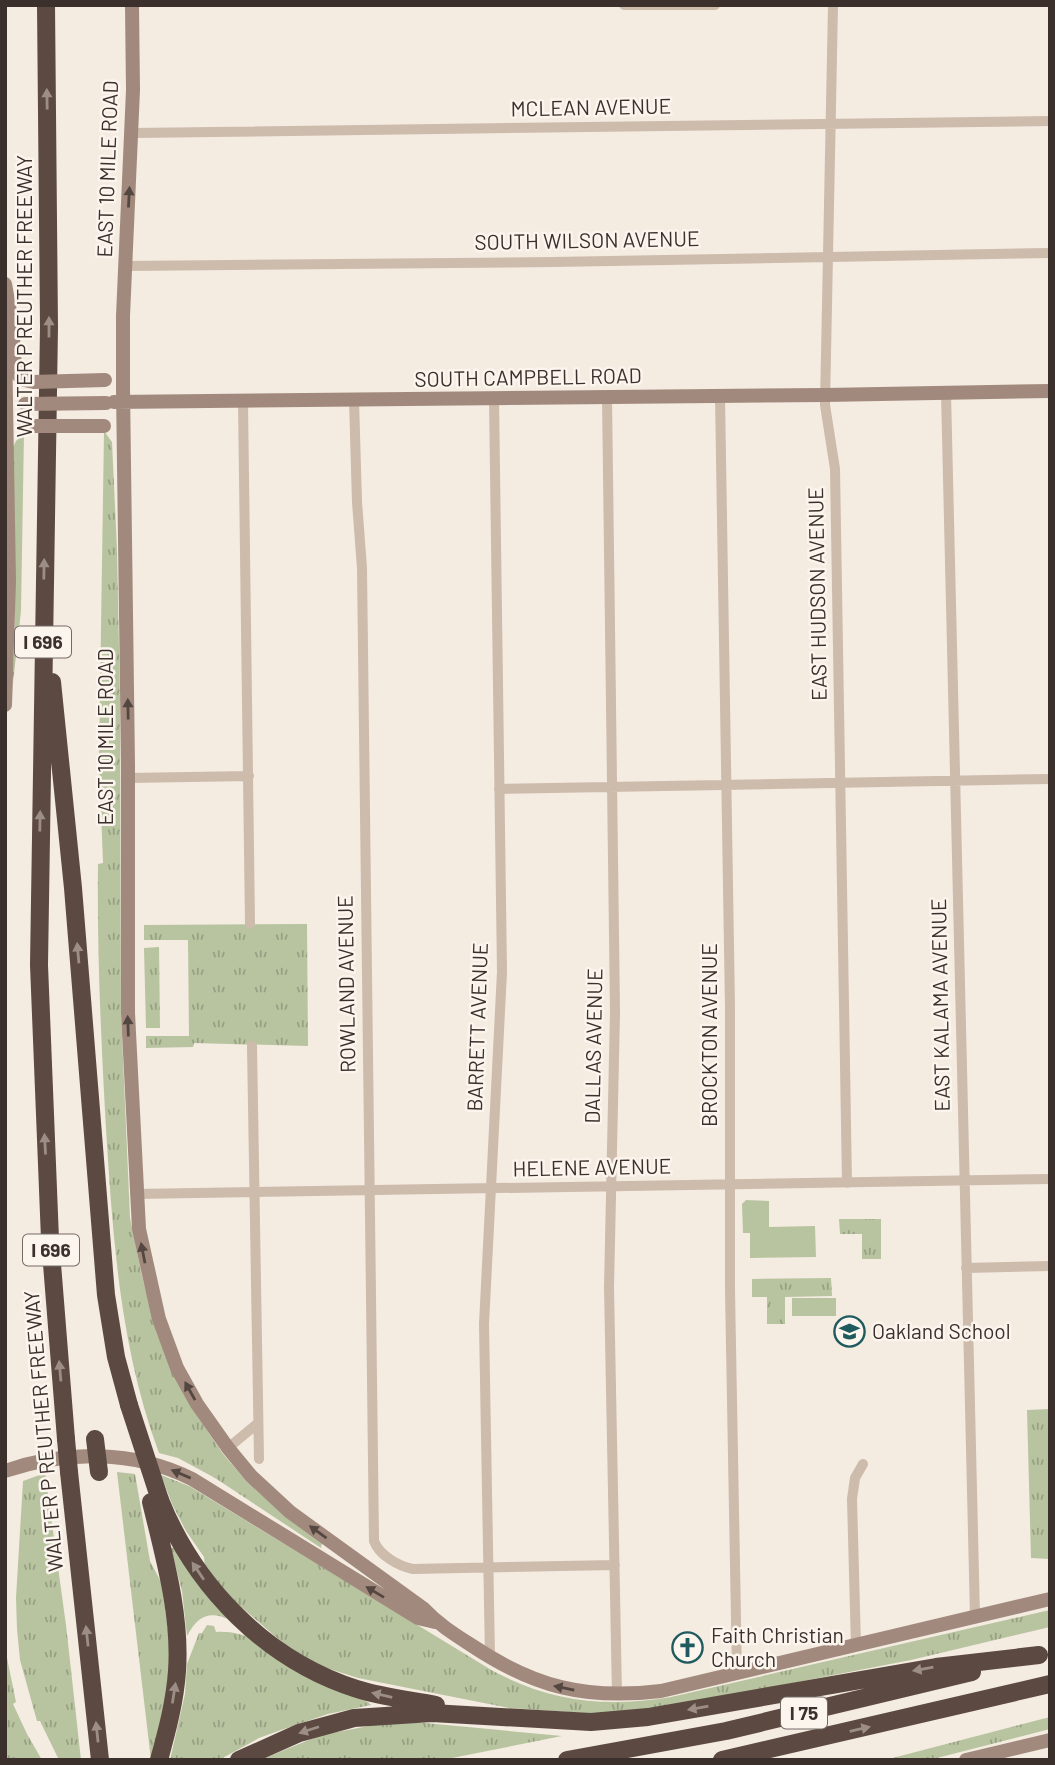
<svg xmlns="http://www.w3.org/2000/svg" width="1055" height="1765" font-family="Barlow,sans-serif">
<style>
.grass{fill:url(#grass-tufts)}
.pitch{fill:#b8c4a0}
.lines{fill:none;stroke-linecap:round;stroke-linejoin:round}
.street{stroke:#cdbbac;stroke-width:10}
.secondary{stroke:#a18a7d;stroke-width:14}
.highway{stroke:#5c4a42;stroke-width:18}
.secondary-bridge{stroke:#a18a7d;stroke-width:14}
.highway-bridge{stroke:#5c4a42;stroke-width:18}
.oneway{fill:#9c8e87}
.oneway2{fill:#544640}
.labels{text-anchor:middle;stroke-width:5;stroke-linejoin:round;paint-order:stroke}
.shield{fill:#fbf5ee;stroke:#756b66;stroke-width:2}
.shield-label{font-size:19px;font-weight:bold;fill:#3b302b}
.street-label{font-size:21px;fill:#3b302b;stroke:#fbf5ee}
.poi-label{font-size:21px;fill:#3b302b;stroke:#fbf5ee;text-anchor:start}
</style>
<defs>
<pattern id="grass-tufts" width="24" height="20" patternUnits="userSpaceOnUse" patternTransform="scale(1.75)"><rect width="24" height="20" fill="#b8c4a0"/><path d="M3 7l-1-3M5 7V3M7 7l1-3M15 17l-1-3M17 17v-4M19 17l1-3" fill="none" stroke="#97a083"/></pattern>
</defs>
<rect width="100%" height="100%" fill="#f4ebe1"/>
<path class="grass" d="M104 431 112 442 117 549 120 698 121 1012 130 1218 142 1276 157 1334 196 1414 223 1454 247 1482 287 1518 322 1543 321 1548 215 1478 178 1458 159 1453C120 1348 113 1239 106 1129 101 1041 97 953 98 864L103 863 99 759Z
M24 433 21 611 12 692 15 613 13 447 16 441Z
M307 924 308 1046 194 1043 193 1047 146 1048V1036H189L188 940H144V925Z
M159 947 160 1028H146L144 948Z
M839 1219H881V1259H862V1234H840Z
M831 1278 832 1296 785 1297V1324H767V1297H752V1279Z
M1050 1409V1559L1031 1558 1027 1410Z
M117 1472 135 1474 150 1561 162 1584 170 1646 168 1684 163 1718 151 1760Z
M45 1473 66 1625 81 1760H59L40 1721H37L20 1660 17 1629 16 1598 23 1481Z
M161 1475 189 1486 493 1671C552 1702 606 1708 671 1697L1050 1610V1627L911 1660 674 1706 598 1714 509 1708 358 1678 317 1665 284 1644 225 1593 205 1566 204 1557 186 1531 172 1504Z
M175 1546 235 1622C212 1611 200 1612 187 1636L182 1591 171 1549Z
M207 1625 214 1626 216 1632C258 1629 292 1666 327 1685 340 1692 354 1696 368 1702L371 1705 328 1714 281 1730 259 1738 219 1760H170L185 1694 187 1664 199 1633H202Z
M5 1648 16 1702 13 1704 27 1734 42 1760H5Z
M1050 1717V1729L929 1760H885Z
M385 1723H425L562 1736 442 1760H260L321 1735Z"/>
<path class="pitch" d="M746 1200 769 1201V1227L815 1226 816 1257 750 1258V1233H743L742 1204Z
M792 1298H836V1316H792Z"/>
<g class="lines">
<path class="street" d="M624 5H715
M833 5 825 405 835 469 847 1183
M132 133 1050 121
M125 266 554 262 1050 253
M946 393 975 1617
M720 396 730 1008V1291L737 1674
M607 397 615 1012 609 1287 617 1695
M354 400 357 502 362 568 374 1541C379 1555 398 1566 413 1569L615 1565
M243 402 250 924
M129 778 249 776
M499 789 1050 779
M252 1046 259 1459
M135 1194 1050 1179
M966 1268 1050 1266
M228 1448 258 1423
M856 1646 852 1499 855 1478 863 1464
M490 1658 484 1324 502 972 494 398"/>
<path class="secondary" d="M132 5 133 90 123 316V388L128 764V1013L139 1229 159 1319 177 1368 197 1404 228 1448 251 1476 290 1512 424 1609C438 1624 454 1634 471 1645 534 1687 585 1700 661 1691L1050 1599
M5 284 12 323 15 369 19 376 25 380
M5 341 9 581 5 705
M114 402 825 395 1050 391
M5 1471C66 1450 134 1450 192 1479L418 1618 435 1622
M966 1760 1050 1740"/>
<path class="highway" d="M46 5 49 327 39 965 50 1239 66 1439
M52 682 73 888 106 1295 116 1357 129 1405
M69 1472 100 1760
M160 1500C195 1587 266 1660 357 1689 382 1697 410 1700 436 1705
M151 1502C164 1556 181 1614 177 1671 175 1701 167 1731 159 1760
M239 1760 299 1733 354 1718 432 1713 591 1722 648 1717 936 1667 1039 1655
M567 1760 726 1731 972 1672
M722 1760 1050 1684"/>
<path class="secondary-bridge" d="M25 380 33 382 105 380
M25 404 106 403
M25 426H104"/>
<path class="highway-bridge" d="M129 1405 160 1500
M66 1439 69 1472
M95 1439 99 1472"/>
</g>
<defs><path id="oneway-solid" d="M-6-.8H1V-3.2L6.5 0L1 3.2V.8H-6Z" transform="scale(1.75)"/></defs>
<g class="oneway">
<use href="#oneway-solid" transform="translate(47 99) rotate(-91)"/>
<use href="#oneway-solid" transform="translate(49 327) rotate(-90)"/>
<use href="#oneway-solid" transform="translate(44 569) rotate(-89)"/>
<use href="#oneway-solid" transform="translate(40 821) rotate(-89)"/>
<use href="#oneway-solid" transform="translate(78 953) rotate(-95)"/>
<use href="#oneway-solid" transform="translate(45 1144) rotate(-93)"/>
<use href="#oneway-solid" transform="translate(60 1371) rotate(-95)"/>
<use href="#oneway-solid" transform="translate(198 1571) rotate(-124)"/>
<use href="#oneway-solid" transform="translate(87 1636) rotate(-96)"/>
<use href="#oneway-solid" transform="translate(923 1669) rotate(170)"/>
<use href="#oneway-solid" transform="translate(174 1693) rotate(-81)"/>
<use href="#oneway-solid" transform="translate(382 1695) rotate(-167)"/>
<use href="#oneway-solid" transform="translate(698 1708) rotate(170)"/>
<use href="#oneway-solid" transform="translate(860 1729) rotate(-13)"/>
<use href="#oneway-solid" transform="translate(309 1730) rotate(162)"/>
<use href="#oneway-solid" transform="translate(97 1732) rotate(-96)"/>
</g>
<g class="oneway2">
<use href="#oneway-solid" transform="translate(129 197) rotate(-87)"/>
<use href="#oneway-solid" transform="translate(128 709) rotate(-91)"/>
<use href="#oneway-solid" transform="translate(128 1026) rotate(-92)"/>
<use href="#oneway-solid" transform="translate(143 1253) rotate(-101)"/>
<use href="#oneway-solid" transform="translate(190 1391) rotate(-119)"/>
<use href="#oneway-solid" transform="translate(181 1474) rotate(-157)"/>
<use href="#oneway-solid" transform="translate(318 1532) rotate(-144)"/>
<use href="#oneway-solid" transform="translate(375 1592) rotate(-149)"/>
<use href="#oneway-solid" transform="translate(564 1688) rotate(-168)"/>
</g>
<defs>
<symbol id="school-ring" viewBox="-11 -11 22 22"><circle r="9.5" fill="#fbf5ee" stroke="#1f5a5e" stroke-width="1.5"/><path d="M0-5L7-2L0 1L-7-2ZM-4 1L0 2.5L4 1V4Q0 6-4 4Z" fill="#1f5a5e"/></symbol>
<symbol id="church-ring" viewBox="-11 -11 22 22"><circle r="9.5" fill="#fbf5ee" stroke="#1f5a5e" stroke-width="1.5"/><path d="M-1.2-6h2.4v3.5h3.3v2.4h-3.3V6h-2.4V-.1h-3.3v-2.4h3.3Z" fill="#1f5a5e"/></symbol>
</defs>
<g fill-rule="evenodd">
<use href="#school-ring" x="832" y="1314" width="35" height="35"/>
<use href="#church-ring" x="670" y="1630" width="35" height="35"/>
</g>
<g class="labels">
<g class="shield">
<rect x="15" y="626.5" width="56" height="31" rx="5"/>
<rect x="23" y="1234.5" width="56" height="31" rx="5"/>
<rect x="781" y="1697.5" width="46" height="31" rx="5"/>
</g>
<g class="shield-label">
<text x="43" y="649">I 696</text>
<text x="51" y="1257">I 696</text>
<text x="804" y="1720">I 75</text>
</g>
<g class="street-label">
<text transform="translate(591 108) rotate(-1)" y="7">MCLEAN AVENUE</text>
<text transform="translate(108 169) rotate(-88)" y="7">EAST 10 MILE ROAD</text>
<text transform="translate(587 241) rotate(-1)" y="7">SOUTH WILSON AVENUE</text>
<text transform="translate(25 296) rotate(-90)" y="7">WALTER P REUTHER FREEWAY</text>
<text transform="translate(528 378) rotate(-1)" y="7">SOUTH CAMPBELL ROAD</text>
<text transform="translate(818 594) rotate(-91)" y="7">EAST HUDSON AVENUE</text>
<text transform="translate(106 737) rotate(-90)" y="7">EAST 10 MILE ROAD</text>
<text transform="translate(347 984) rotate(-91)" y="7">ROWLAND AVENUE</text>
<text transform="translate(941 1005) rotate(-91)" y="7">EAST KALAMA AVENUE</text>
<text transform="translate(478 1027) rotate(-88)" y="7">BARRETT AVENUE</text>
<text transform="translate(710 1035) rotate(-90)" y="7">BROCKTON AVENUE</text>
<text transform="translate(594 1046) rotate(-89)" y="7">DALLAS AVENUE</text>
<text transform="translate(592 1168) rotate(-1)" y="7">HELENE AVENUE</text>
<text transform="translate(44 1431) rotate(-95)" y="7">WALTER P REUTHER FREEWAY</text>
</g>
<g class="poi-label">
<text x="872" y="1339">Oakland School</text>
<text x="711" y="1643">Faith Christian<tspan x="711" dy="24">Church</tspan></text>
</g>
</g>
<rect width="1055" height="1765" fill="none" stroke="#3b302b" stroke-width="14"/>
</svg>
